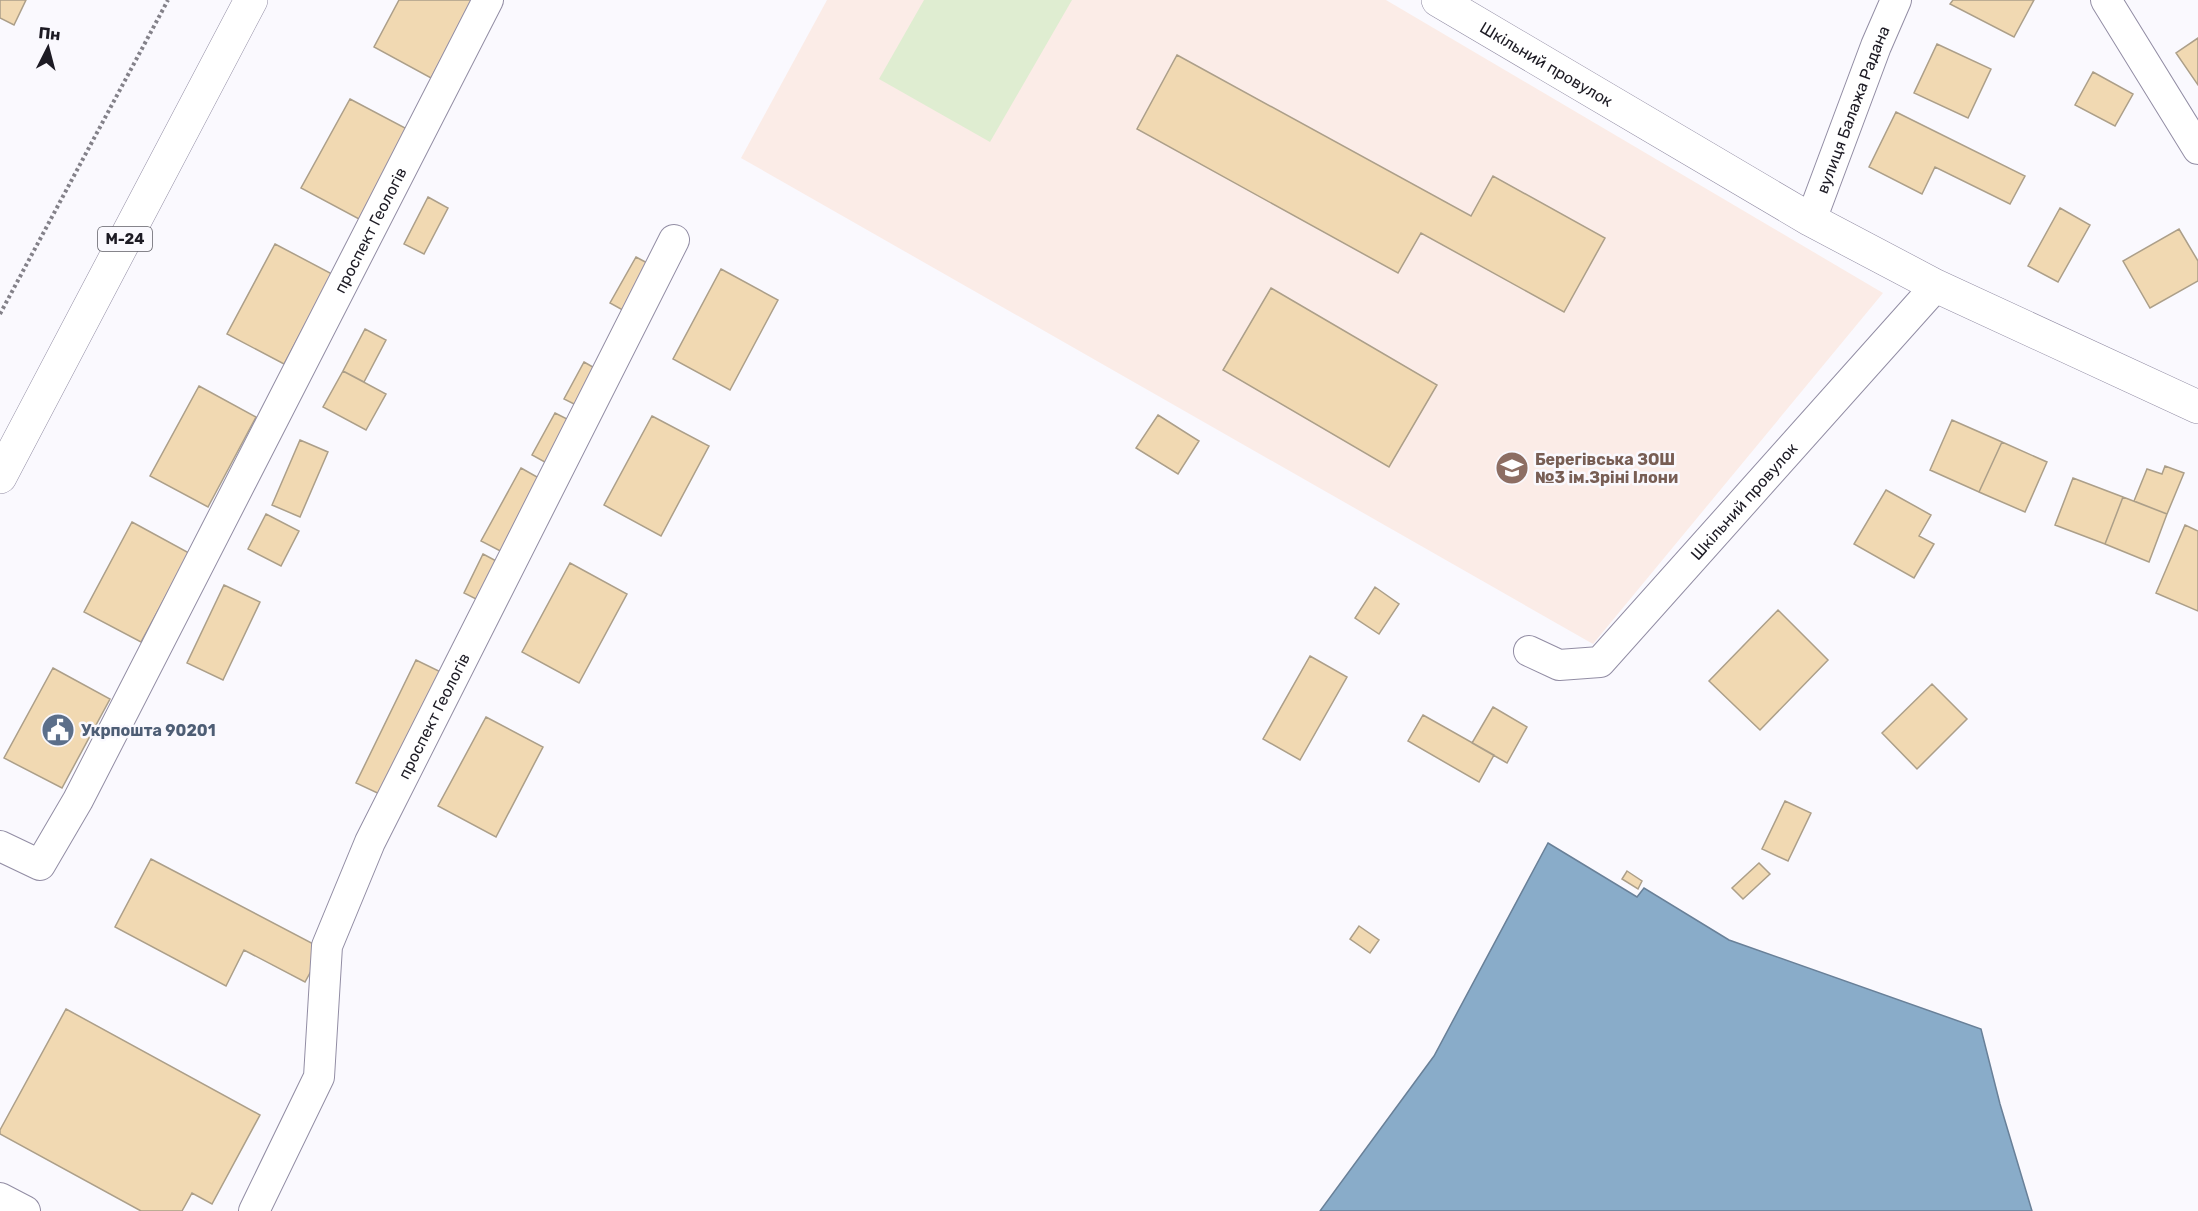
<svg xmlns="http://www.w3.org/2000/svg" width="2198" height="1211" font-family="Rubik,sans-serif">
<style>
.education{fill:#fbece7}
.green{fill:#dfedd1}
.water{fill:#89acc9;stroke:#698098;stroke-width:1.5}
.building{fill:#f1d9b2;stroke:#ac9f89;stroke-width:1.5}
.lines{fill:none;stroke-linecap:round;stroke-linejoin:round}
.street-casing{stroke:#928da4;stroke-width:32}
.secondary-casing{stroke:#928da4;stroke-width:34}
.highway-casing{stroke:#928da4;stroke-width:34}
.path{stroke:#838189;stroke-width:4;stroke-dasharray:3 3;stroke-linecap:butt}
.street{stroke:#fff;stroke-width:30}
.secondary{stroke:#fff;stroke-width:33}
.highway{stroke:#fff;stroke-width:33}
.labels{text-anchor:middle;stroke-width:5;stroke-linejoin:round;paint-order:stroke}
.shield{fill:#faf9fe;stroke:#5f5e65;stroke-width:1.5}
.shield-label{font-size:15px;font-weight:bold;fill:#1d1b24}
.street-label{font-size:16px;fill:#1d1b24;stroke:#faf9fe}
.education-label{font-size:16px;font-weight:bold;fill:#785e54;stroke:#faf9fe;text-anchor:start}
.service-label{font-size:16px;font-weight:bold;fill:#4e5e75;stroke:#faf9fe;text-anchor:start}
</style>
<rect width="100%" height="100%" fill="#faf9fe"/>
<path class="education" d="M827 0H1386L1883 293 1593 644 741 158Z"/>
<path class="green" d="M924 0H1072L990 142 879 79Z"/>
<path class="water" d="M1548 843 1637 897 1644 888 1729 940 1981 1029 2000 1104 2032 1211H1320L1434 1056Z"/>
<path class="building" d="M0 0H26L14 25 0 18Z
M399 0H473L431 78 374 47Z
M1953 0H2034L2014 37 1950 4Z
M2198 38V85L2176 53Z
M1937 44 1991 69 1968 118 1914 93Z
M1177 55 1471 216 1493 176 1605 238 1564 312 1421 233 1398 273 1137 129Z
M2093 72 2133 94 2115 126 2075 105Z
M350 99 407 129 359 219 301 188Z
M1896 112 2025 176 2010 204 1935 167 1922 194 1869 167Z
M428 197 448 208 424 254 404 244Z
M2060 208 2090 225 2058 282 2028 266Z
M2179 229 2198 261V281L2150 308 2123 261Z
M275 244 332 274 284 364 227 334Z
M636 257 653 266 628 313 610 303Z
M721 269 778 300 730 390 673 359Z
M1271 288 1437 385 1389 467 1223 370Z
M365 329 386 340 364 382 343 371Z
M584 362 600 371 580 407 564 399Z
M343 371 386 394 366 430 323 407Z
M199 386 256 417 208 507 150 476Z
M555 413 575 423 552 466 532 455Z
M1158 415 1199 441 1178 474 1136 448Z
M652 416 709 446 661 536 604 505Z
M1952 420 2002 442 1979 492 1930 470Z
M300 440 328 452 300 517 272 505Z
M2002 442 2047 462 2025 512 1979 492Z
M2165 466 2184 473 2167 514 2134 501 2147 469 2162 474Z
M521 468 546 482 508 555 481 541Z
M2073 478 2123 497 2105 544 2055 525Z
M1886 490 1931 515 1919 536 1934 544 1914 578 1854 544Z
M2123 497 2167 514 2149 562 2105 544Z
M266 514 299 531 281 566 248 549Z
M132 522 189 553 141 642 84 612Z
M2185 525 2198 531V611L2156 593Z
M483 554 502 564 482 602 464 593Z
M570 563 627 594 579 683 522 652Z
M224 585 260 602 223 680 187 663Z
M1375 587 1399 604 1379 634 1355 618Z
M1778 610 1828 660 1760 730 1709 681Z
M1310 656 1347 677 1300 760 1263 739Z
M416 660 445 674 386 797 356 783Z
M53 668 110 699 62 788 4 758Z
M1932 684 1967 719 1917 769 1882 733Z
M1493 707 1527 727 1507 763 1472 743Z
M1423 715 1494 755 1479 782 1408 741Z
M486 717 543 747 496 837 438 806Z
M1785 801 1811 813 1788 861 1762 849Z
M151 859 323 949 305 982 244 950 226 986 115 927Z
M1759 863 1770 874 1743 899 1732 888Z
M1627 871 1642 881 1638 889 1622 879Z
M1359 926 1379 940 1370 953 1350 939Z
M66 1009 260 1115 212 1204 192 1193 182 1211H141L0 1134V1130Z"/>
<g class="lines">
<defs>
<g id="street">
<path d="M2106 0 2198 149"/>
<path id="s1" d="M1811 220 1876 46 1896 0"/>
<path id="s2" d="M1529 651 1559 665 1600 662 1936 286"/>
<path id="s3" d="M0 846 40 865 78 800 488 0"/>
<path d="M0 1198 25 1211"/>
<path id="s4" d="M254 1211 319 1077 327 946 370 842 674 240"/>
</g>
<g id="secondary">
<path id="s5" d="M1438 0 1811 220 1936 286 2198 407"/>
</g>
<path id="highway" d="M0 477 251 0"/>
</defs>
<use href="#street" class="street-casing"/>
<use href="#secondary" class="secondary-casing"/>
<use href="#highway" class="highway-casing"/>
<path class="path" d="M0 314 168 0"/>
<use href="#street" class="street"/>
<use href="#secondary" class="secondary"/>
<use href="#highway" class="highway"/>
</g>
<defs>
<symbol id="school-disc" viewBox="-11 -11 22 22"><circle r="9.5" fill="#8d6e63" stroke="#faf9fe"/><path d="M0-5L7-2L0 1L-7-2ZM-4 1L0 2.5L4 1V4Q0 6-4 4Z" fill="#fff"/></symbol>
<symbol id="civic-disc" viewBox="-11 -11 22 22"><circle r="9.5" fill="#5c6f8a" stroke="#faf9fe"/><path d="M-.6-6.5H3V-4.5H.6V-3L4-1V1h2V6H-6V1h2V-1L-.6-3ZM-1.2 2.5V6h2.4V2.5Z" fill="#fff"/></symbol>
</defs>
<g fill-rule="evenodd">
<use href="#school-disc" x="1493" y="449" width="38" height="38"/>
<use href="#civic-disc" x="39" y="711" width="38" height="38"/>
</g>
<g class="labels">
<rect class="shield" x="98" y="227" width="54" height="24" rx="4.5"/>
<g class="shield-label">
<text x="125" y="244">М-24</text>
</g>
<g class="street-label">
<text dy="6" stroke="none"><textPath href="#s5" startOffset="126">Шкільний провулок</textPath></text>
<text dy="6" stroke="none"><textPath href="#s1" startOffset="118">вулиця Балажа Радана</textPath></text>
<text dy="6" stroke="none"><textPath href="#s3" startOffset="760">проспект Геологів</textPath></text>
<text dy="6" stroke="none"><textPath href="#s2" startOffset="290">Шкільний провулок</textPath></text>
<text dy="6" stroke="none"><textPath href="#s4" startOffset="534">проспект Геологів</textPath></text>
</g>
<g class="education-label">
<text x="1535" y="465">Берегівська ЗОШ<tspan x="1535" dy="18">№3 ім.Зріні Ілони</tspan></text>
</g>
<g class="service-label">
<text x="81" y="736">Укрпошта 90201</text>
</g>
</g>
<g transform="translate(48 48) rotate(6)" stroke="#faf9fe" stroke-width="4.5" paint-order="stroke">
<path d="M0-4.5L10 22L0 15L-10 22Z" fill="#1d1b24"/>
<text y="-9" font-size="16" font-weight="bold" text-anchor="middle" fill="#1d1b24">Пн</text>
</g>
</svg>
